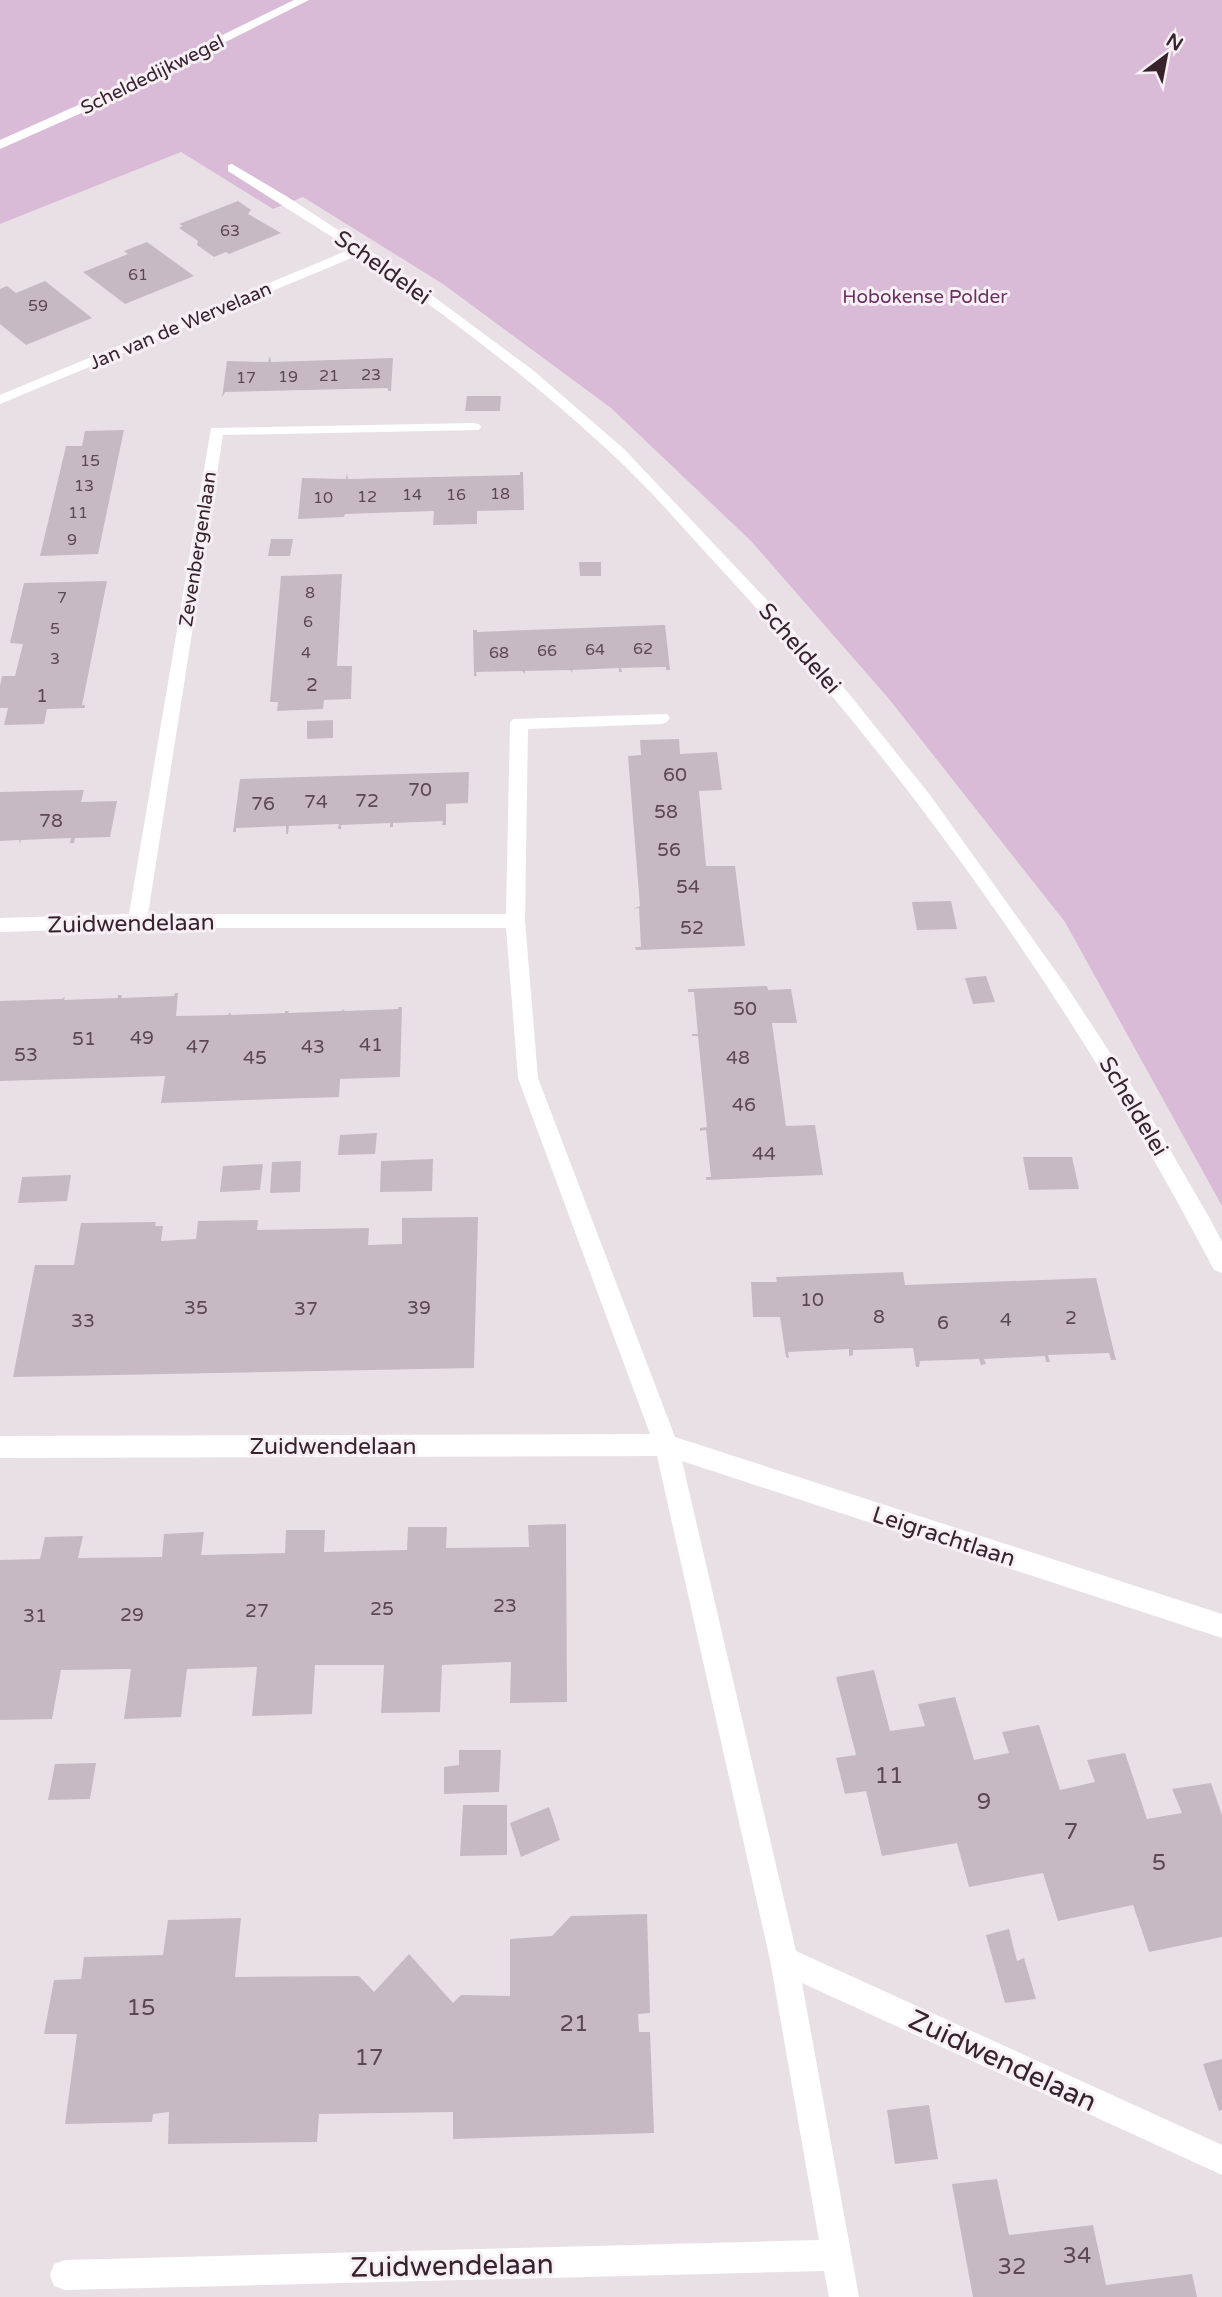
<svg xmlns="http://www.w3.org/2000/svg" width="1222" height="2297" font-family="'Varela Round',sans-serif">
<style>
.green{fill:#d9bbd7}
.building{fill:#c7b9c2}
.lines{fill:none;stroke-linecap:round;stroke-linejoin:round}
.lane{fill:#fff;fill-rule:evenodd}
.street{fill:#fff;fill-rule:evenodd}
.labels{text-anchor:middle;stroke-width:6;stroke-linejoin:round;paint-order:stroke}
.far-number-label{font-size:16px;fill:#5c4852}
.far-street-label{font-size:19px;fill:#38232d;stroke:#f6f0f5}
.far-park-label{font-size:19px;fill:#6a3161;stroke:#f6f0f5}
.number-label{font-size:19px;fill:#5c4852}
.street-label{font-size:23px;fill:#38232d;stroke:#f6f0f5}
.near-number-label{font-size:23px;fill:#5c4852}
.near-street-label{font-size:28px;fill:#38232d;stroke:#f6f0f5}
</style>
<rect width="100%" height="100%" fill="#e9e0e6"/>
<path class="green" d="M0 0H1222V1206L1065 922 889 699 752 542 611 408 443 284 303 197 273 209 181 152 0 224Z"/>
<path class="building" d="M238 201 251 210 248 214 281 233 229 254 226 252 214 257 197 245 198 241 179 228 183 226 179 224Z
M147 242 194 276 125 304 83 272 128 254 124 251Z
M45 281 92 318 26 345 0 324V289L7 286 16 293Z
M270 356 271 362 393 358 391 391H388V388L225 392 222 398 227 361 268 362Z
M467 396H501L500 411H465Z
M124 430 98 554 40 556 66 446H82L85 431Z
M520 472H523L524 510 477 511V524L433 525 434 511 345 514 344 517 298 519 302 478 346 479 347 473 348 479 520 475Z
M271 539H293L290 556H268Z
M579 562H601V576H580Z
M342 574 337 666H352L351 699 324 700 323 709 277 711 278 702H270L281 576Z
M107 581 82 705H85V708L47 709 44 724 4 725 8 708H0V686L2 676H15L23 644 10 643 24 583Z
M662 625H665L670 670H666V667L621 668 622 672H619V668L572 670 573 673 570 670 525 671V674L522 671 476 672 477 676H474L473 630H477V632Z
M333 720V738L307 739V721Z
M679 739 680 754 717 752 722 790 699 791 706 866H735L745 946 636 950 635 947H641L639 908 633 909 640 906 628 756 641 755 640 740Z
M469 772 468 803 446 804V825H442L443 821 393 823V827H390V823L341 825V829H338L339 824 289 826 288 834H286V826L236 828V832H233L240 779Z
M84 790 81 802 117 801 110 837 75 838 74 843H70L71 838 21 840 20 844 19 840 0 841V792Z
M951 901 957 929 917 930 912 902Z
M986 976 995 1002 973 1004 965 978Z
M767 986 768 990 791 989 797 1023H772L786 1126 815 1125 823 1175 706 1180V1177H711L706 1130 700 1131V1128L707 1127 698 1036H692V1034H698L694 992H688V989Z
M175 993H178L176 1016 228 1015 230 1012 231 1015 285 1013V1011H289L288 1013 342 1011V1009L345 1011 398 1009V1007H402L400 1077 340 1079 339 1097 161 1103 165 1076 0 1081V1001L62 999 65 997 64 1000 118 998V995H122L121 998 174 996Z
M377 1133 375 1154 338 1155 340 1135Z
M1023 1157H1072L1079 1189 1029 1190Z
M433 1159 432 1191 380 1192 381 1161Z
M301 1161 300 1192 270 1193 272 1162Z
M263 1164 260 1190 220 1192 223 1166Z
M71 1175 67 1201 18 1203 22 1177Z
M478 1217 474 1368 13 1377 35 1265H74L81 1223 156 1222 155 1226H163L161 1241 196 1239 198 1221 258 1220 257 1230 369 1228 368 1245 402 1244V1218Z
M903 1272 905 1285 1096 1278 1116 1360H1111L1109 1353 1048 1355 1050 1362H1046L1045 1356 984 1359 986 1364 981 1365 979 1359 920 1361 919 1367H916L913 1348 853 1350V1355L849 1356V1349L788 1352 789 1358 786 1357 780 1317H753L751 1282H777L776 1277Z
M566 1524 567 1702 510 1703 511 1662 442 1665 440 1712 381 1713 384 1665H315L312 1714 252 1716 257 1667 187 1669 181 1717 124 1719 131 1669 61 1670 52 1719 0 1720V1560L40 1559 45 1537 83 1536 78 1558 162 1557 164 1534 204 1532 201 1555 285 1553 286 1530H325L324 1552 407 1550 408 1527H447L446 1548 529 1547 528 1525Z
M874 1670 890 1731 925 1726 918 1704 955 1697 974 1760 1009 1753 1002 1732 1039 1725 1060 1790 1095 1782 1087 1760 1125 1753 1147 1819 1182 1813 1172 1789 1211 1783 1222 1815V1937L1149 1952 1133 1905 1058 1921 1043 1873 969 1887 957 1843 882 1856 866 1791 845 1794 836 1758 856 1755 836 1677Z
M459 1750H501L499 1792 444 1794V1767L459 1765Z
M96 1763 90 1799 48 1800 55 1764Z
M463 1805H507V1855L460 1856Z
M549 1807 560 1840 521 1857 510 1823Z
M647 1914 650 2013 638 2014 639 2032H650L654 2133 453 2139V2112L319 2114 317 2142 168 2144 169 2112 153 2114 152 2122 65 2124 77 2034H44L54 1980 81 1979 84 1957 163 1955 168 1920 241 1918 235 1977 359 1976 374 1992 409 1954 453 2003 461 1995 510 1996V1939L552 1936 571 1916Z
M1009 1929 1017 1961 1024 1958 1036 1999 1005 2003 986 1935Z
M1222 2059V2110L1219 2111 1203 2064Z
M929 2105 938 2159 895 2164 887 2110Z
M997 2179 1009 2235 1093 2225 1106 2285 1192 2274 1197 2297H973L952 2184Z"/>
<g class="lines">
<path class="lane" d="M294 0H309L102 104 0 149V140L94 98Z"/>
<path class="street" d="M232 164 286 196 387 262 534 371 624 449 766 599 850 695 930 795 1067 987 1141 1100 1209 1217 1222 1242V1273L1214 1270C1084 1021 919 785 729 578 690 536 653 492 611 453 538 385 459 325 378 268L359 255 0 404V395L351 249 228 171V165Z
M474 423 479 424 481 427 479 430 223 435 148 914H506L510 723 513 719 667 714 670 718 667 722 661 724 528 729 525 921 538 1078 675 1437 1222 1614V1638L682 1461 796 1951 1222 2145V2175L802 1983 859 2297H829L824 2271 65 2290 54 2286 50 2275 54 2264 65 2260 819 2240 770 1960 657 1456 0 1458V1436L650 1434 518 1078 506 928H137L0 932V918L129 914 211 428Z"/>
</g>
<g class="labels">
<g class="far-number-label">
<text x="230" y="236">63</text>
<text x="138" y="280">61</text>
<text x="38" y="311">59</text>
<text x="371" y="380">23</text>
<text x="329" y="381">21</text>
<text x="288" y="382">19</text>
<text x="246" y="383">17</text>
<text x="90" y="466">15</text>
<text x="84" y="491">13</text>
<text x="500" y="499">18</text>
<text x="412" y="500">14</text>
<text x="456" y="500">16</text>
<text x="367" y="502">12</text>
<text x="323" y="503">10</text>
<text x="78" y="518">11</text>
<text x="72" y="545">9</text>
<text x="310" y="598">8</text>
<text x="62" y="603">7</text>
<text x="308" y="627">6</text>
<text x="55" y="634">5</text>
<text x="643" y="654">62</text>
<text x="595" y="655">64</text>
<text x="547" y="656">66</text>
<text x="306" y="658">4</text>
<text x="499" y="658">68</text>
<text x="55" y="664">3</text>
</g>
<g class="far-street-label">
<text transform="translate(152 74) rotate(-26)" y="7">Scheldedijkwegel</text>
<text transform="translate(180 325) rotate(-23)" y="7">Jan van de Wervelaan</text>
<text transform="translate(197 549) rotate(-81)" y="7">Zevenbergenlaan</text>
</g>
<g class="far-park-label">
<text x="925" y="303">Hobokense Polder</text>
</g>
<g class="number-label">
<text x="312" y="691">2</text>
<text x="42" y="702">1</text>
<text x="675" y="781">60</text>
<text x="420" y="796">70</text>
<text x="367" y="807">72</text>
<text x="316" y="808">74</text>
<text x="263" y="810">76</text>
<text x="666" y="818">58</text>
<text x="51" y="827">78</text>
<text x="669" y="856">56</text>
<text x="688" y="893">54</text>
<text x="692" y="934">52</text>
<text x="745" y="1015">50</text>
<text x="142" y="1044">49</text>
<text x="84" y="1045">51</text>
<text x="371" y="1051">41</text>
<text x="198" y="1053">47</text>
<text x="313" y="1053">43</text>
<text x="26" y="1061">53</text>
<text x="255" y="1064">45</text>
<text x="738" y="1064">48</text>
<text x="744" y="1111">46</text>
<text x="764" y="1160">44</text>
<text x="812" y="1306">10</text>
<text x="196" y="1314">35</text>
<text x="419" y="1314">39</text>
<text x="306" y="1315">37</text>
<text x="879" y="1323">8</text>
<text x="1071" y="1324">2</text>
<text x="1006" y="1326">4</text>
<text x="83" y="1327">33</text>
<text x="943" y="1329">6</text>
<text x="505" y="1612">23</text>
<text x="382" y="1615">25</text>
<text x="257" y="1617">27</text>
<text x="132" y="1621">29</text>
<text x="35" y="1622">31</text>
</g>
<g class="street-label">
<text transform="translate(383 267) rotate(35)" y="8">Scheldelei</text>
<text transform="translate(800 648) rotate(49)" y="8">Scheldelei</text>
<text transform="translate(131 923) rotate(-1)" y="8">Zuidwendelaan</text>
<text transform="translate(1134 1106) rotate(59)" y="8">Scheldelei</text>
<text x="333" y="1454">Zuidwendelaan</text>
<text transform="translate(944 1536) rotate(18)" y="8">Leigrachtlaan</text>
</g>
<g class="near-number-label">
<text x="889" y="1783">11</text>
<text x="984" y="1809">9</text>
<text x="1071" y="1839">7</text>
<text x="1159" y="1870">5</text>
<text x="141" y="2015">15</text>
<text x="574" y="2031">21</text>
<text x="369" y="2065">17</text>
<text x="1077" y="2263">34</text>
<text x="1012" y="2274">32</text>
</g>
<g class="near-street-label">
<text transform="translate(1003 2060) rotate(25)" y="10">Zuidwendelaan</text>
<text transform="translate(452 2265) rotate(-1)" y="10">Zuidwendelaan</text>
</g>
</g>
<g transform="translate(1166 56) rotate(32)" stroke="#f6f0f5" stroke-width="5" paint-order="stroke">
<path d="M0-5L12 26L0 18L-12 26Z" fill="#38232d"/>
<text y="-10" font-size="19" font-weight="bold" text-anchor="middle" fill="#38232d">N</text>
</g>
</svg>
